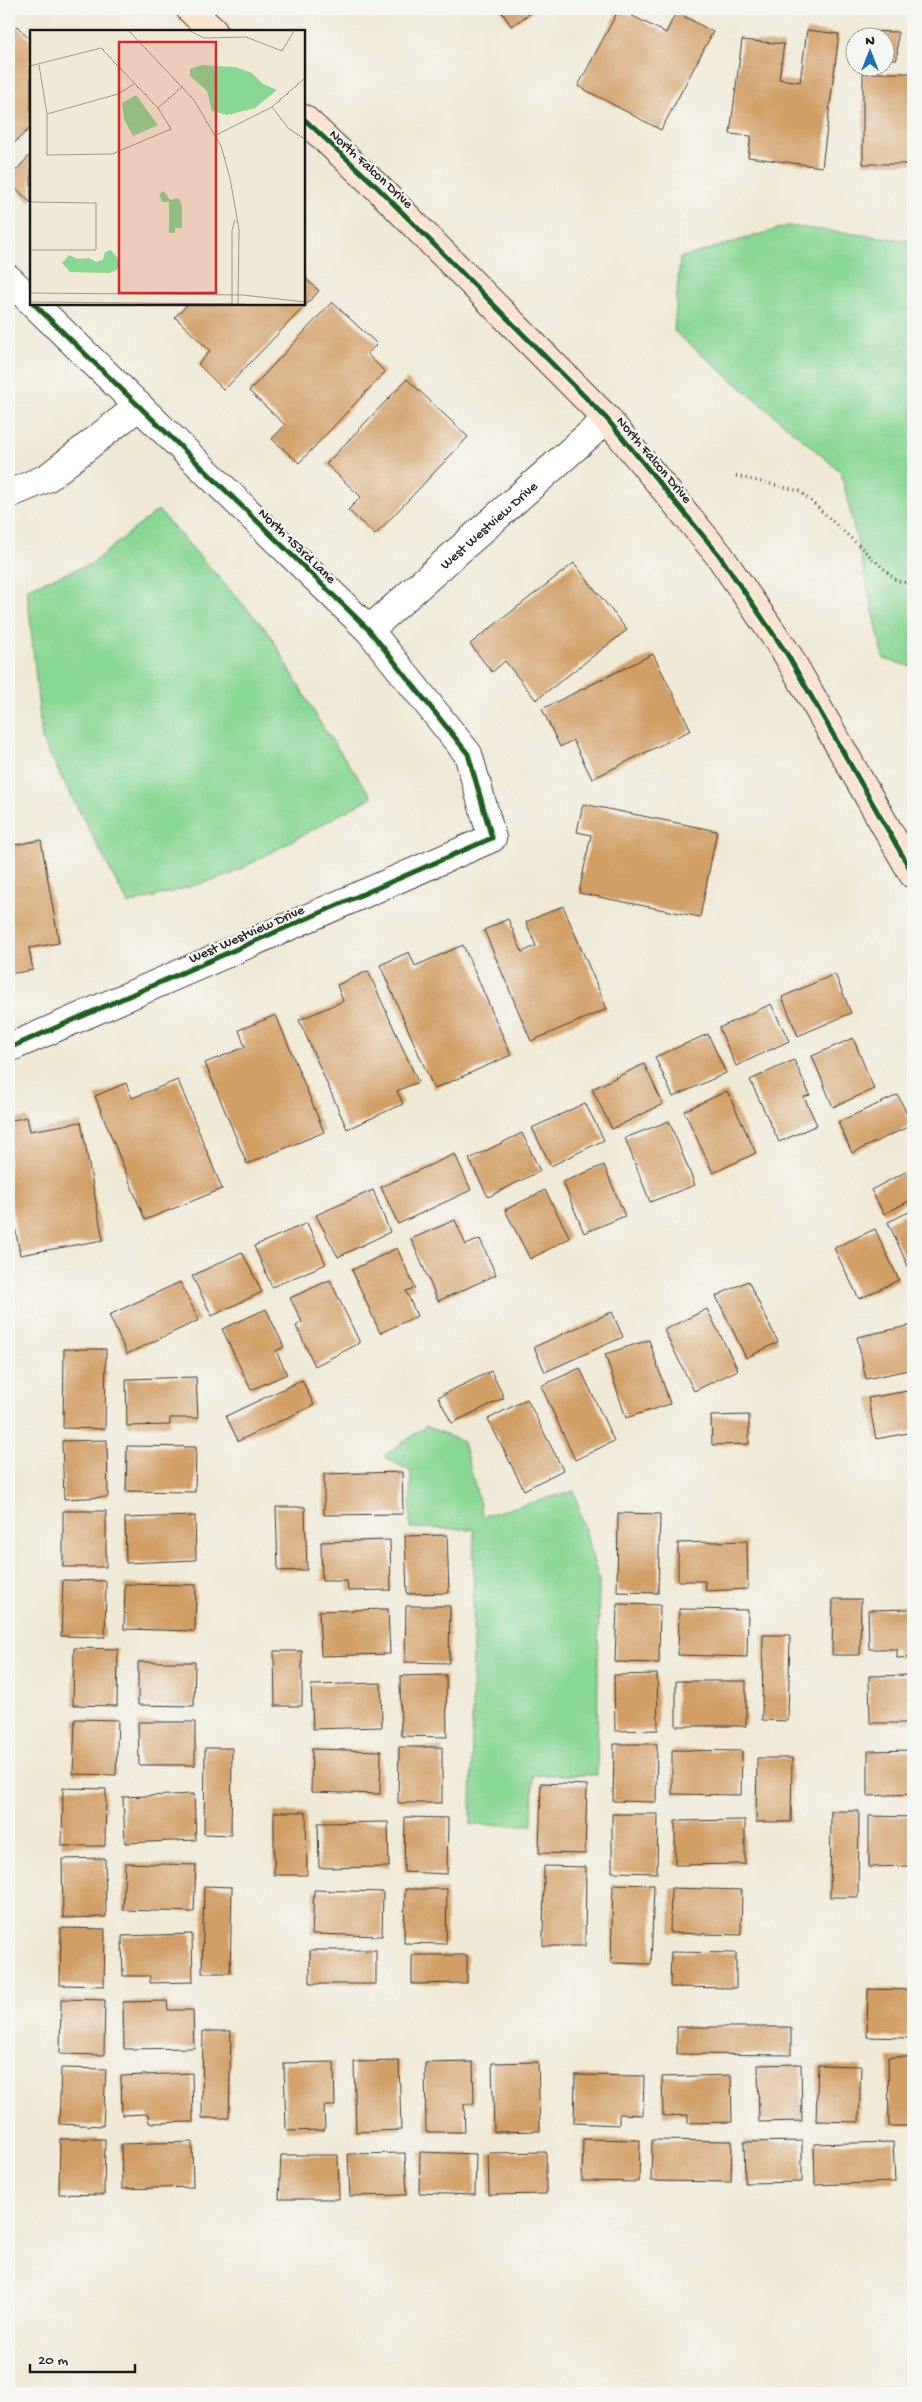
<svg xmlns="http://www.w3.org/2000/svg" width="922" height="2402" font-family="'Gochi Hand',sans-serif">
<style>
.green{fill:#89d795;stroke:#527a58}
.building{fill:#d19e65}
.lines{fill:none;stroke-linecap:round;stroke-linejoin:round}
.street-casing{stroke:#3c3b38;stroke-width:30}
.secondary-casing{stroke:#3c3b38;stroke-width:30}
.path{stroke:#3c3b38;stroke-width:3;stroke-dasharray:1 4;stroke-linecap:butt}
.street{stroke:#fff;stroke-width:28}
.secondary{stroke:#fde4d1;stroke-width:28}
.cycleway-casing{stroke:#f6f6f2;stroke-width:8}
.cycleway{stroke:#1b5e20;stroke-width:5}
.labels{text-anchor:middle;stroke-width:5;stroke-linejoin:round;paint-order:stroke}
.street-label{font-size:14px;fill:#1c1c1c;stroke:#f6f6f2}
.inset-road{fill:none;stroke:#9b978b;stroke-width:1}
.view{fill:#d62828;fill-opacity:0.15;stroke:#d62828;stroke-width:2.5}
.inset-edge{fill:none;stroke:#1c1c1c;stroke-width:2.5}
</style>
<rect width="100%" height="100%" fill="#f6f6f2"/>
<filter id="ink" filterUnits="userSpaceOnUse"><feTurbulence type="fractalNoise" baseFrequency=".02" numOctaves="2"/><feDisplacementMap in="SourceGraphic" scale="10" xChannelSelector="R" yChannelSelector="G"/><feConvolveMatrix kernelMatrix="1 2 1 2 8 2 1 2 1" color-interpolation-filters="sRGB"/></filter>
<filter id="wash" filterUnits="userSpaceOnUse"><feTurbulence type="fractalNoise" baseFrequency=".0096" numOctaves="4" result="noise"/><feDisplacementMap in="SourceGraphic" scale="20" xChannelSelector="R" yChannelSelector="G"/><feGaussianBlur stdDeviation="1.12" result="paint"/><feColorMatrix in="noise" values="0 0 0 0 0 0 0 0 0 0 0 0 0 0 0 0 0 1.4 0 .05"/><feComposite in="paint" operator="in"/></filter>
<g filter="url(#wash)">
<rect width="100%" height="100%" fill="#f0e9d5"/>
<path class="green" d="M788 226 913 241V667L884 659 841 472 674 331 680 258Z
M158 510 269 633 322 726 372 797 228 876 128 904 42 740 27 588 91 564Z
M426 1426 463 1442 483 1516 574 1491 599 1581 597 1775H533L532 1825H471L474 1529 410 1528 411 1472 384 1456Z"/>
<g id="blocks">
<path class="building" d="M500 9H537L511 26Z
M619 9 666 33 676 12 713 32 661 130 578 86Z
M17 26 31 41V127L9 148V81L11 79 9 77V34Z
M807 30 839 34 822 167 748 157 751 136 730 134 742 40 784 44 779 79 800 82Z
M862 31 898 32 897 59H884V38H862Z
M863 73H913V164H863Z
M31 154V203L9 182V178Z
M304 277 319 291 224 390 198 364 210 351 175 317 188 304H304Z
M332 302 377 344 367 354 385 372 299 463 272 439 285 425 249 391Z
M407 379 468 437 375 535 348 510 361 497 326 464Z
M574 563 627 630 536 700 505 661 492 672 470 644Z
M653 654 691 730 592 779 573 740 560 747 542 709Z
M583 804 717 831 700 917 579 893 591 835 577 832Z
M41 840 59 943 29 948 33 970 9 974V846Z
M563 906 607 1009 531 1041 484 930 508 919 522 952 536 946 526 922Z
M463 945 511 1055 434 1089 380 965 409 952 415 966Z
M368 971 418 1082 397 1091 403 1104 347 1129 299 1020 343 1001 337 985Z
M835 974 851 1013 798 1036 782 997Z
M771 1004 789 1041 736 1066 719 1028Z
M276 1015 324 1132 247 1164 205 1063 245 1047 239 1030Z
M708 1034 726 1073 673 1097 655 1057Z
M853 1038 874 1089 833 1107 812 1056Z
M794 1060 810 1095 804 1097 817 1125 779 1142 750 1080Z
M644 1064 663 1104 612 1129 592 1089Z
M178 1080 222 1189 145 1220 95 1096 126 1083 132 1098Z
M727 1091 756 1153 713 1173 684 1111Z
M898 1095 912 1125 852 1153 838 1122Z
M585 1103 604 1140 551 1166 532 1128Z
M27 1117 30 1131 81 1122 103 1240 20 1255 9 1192V1121Z
M669 1121 695 1185 650 1202 625 1138Z
M522 1133 540 1171 488 1197 469 1159Z
M455 1154 471 1190 398 1224 381 1187Z
M604 1165 625 1216 584 1233 563 1182Z
M913 1168V1199L884 1214 871 1190Z
M373 1190 390 1232 338 1257 316 1215Z
M545 1190 570 1238 530 1259 505 1210Z
M913 1210V1274L912 1275 888 1222Z
M455 1220 466 1245 480 1239 496 1275 438 1301 411 1239Z
M307 1223 326 1264 272 1287 254 1246Z
M875 1229 899 1280 859 1299 834 1248Z
M397 1248 415 1288 406 1291 417 1316 380 1333 352 1270Z
M242 1252 262 1292 212 1316 192 1276Z
M330 1280 360 1343 315 1366 296 1326 302 1322 290 1298Z
M748 1281 778 1342 746 1358 716 1296Z
M180 1282 199 1320 127 1354 109 1315Z
M266 1309 284 1347 276 1351 287 1374 251 1390 222 1329Z
M707 1309 738 1370 694 1391 664 1330Z
M612 1312 623 1337 545 1372 534 1347Z
M913 1325V1369L866 1379 857 1337Z
M649 1340 670 1404 626 1418 605 1354Z
M64 1349H106L105 1429 63 1428Z
M580 1368 614 1441 575 1460 541 1386Z
M491 1371 504 1398 452 1423 438 1397Z
M196 1377 198 1418H170V1425L127 1426 126 1379Z
M302 1380 314 1405 238 1441 226 1416Z
M913 1390V1432L876 1439 868 1398Z
M527 1399 563 1470 524 1490 488 1419Z
M749 1415V1444L712 1445 711 1416Z
M107 1440 108 1497 64 1499 62 1441Z
M127 1446 196 1447 195 1492 126 1491Z
M402 1472 403 1514 324 1515V1474Z
M276 1507H305L307 1570 278 1571Z
M63 1511H106V1567H63Z
M618 1513 660 1514 658 1593 617 1592Z
M195 1516 196 1560 126 1563 125 1518Z
M447 1535 449 1593 407 1594 405 1536Z
M390 1540 391 1590 348 1591 347 1581H322L321 1542Z
M747 1541 748 1589 706 1591 705 1581H678V1543Z
M63 1580 106 1581 105 1637 61 1636Z
M125 1584 196 1585 195 1631 124 1629Z
M833 1599H861L860 1655H832Z
M617 1604 660 1605 659 1663 615 1662Z
M406 1606H450L449 1663 405 1662Z
M388 1609 390 1654 321 1656 319 1611Z
M679 1609 748 1610 747 1657 678 1655Z
M913 1609V1657L897 1658V1649H869L868 1610Z
M763 1635H790L788 1721 762 1720Z
M74 1648 118 1649 117 1706 73 1705Z
M274 1651H302V1706H275Z
M138 1662H195L194 1706 138 1705Z
M657 1674 658 1730 615 1731 614 1675Z
M446 1675 447 1737 401 1736 400 1676Z
M913 1675V1723H870L869 1676Z
M676 1681H746V1726H676Z
M381 1683 382 1727 313 1729 311 1685Z
M75 1719 118 1720 116 1775 73 1774Z
M138 1722H195V1765H139Z
M614 1744H657L656 1802 613 1801Z
M399 1747H442V1803H398Z
M205 1748H232L231 1835 204 1834Z
M312 1749 381 1751 380 1794 311 1792Z
M672 1750 742 1751 741 1795 672 1794Z
M913 1750V1794L868 1796V1751Z
M757 1758H792L791 1822H756Z
M541 1783 587 1785 585 1854 539 1853Z
M63 1788 106 1789 105 1846H62Z
M194 1794 196 1840 125 1843 123 1797Z
M831 1811H859L858 1897H830Z
M274 1812H306L307 1875H274Z
M612 1814H658L657 1873 612 1872Z
M869 1816 913 1817V1866L869 1867Z
M405 1817 448 1818 447 1874 404 1872Z
M745 1820V1864L675 1865V1821Z
M388 1822 389 1867 319 1868 318 1823Z
M105 1858 106 1917 63 1918 62 1859Z
M125 1863 196 1865 194 1912 123 1910Z
M544 1866 586 1867 585 1946H543Z
M613 1884 654 1885 651 1964 611 1963Z
M204 1886 232 1887 230 1973H202Z
M671 1888 742 1890 741 1935 670 1933Z
M405 1889H447L446 1944 404 1943Z
M314 1890 383 1892 382 1936 312 1934Z
M61 1928 105 1929 104 1986 60 1985Z
M192 1934 193 1982 150 1983V1976H123L122 1936Z
M310 1950H376V1984H310Z
M671 1952 736 1953V1988L670 1987Z
M412 1955H467V1983L412 1984Z
M868 1989 913 1990V2038L867 2037Z
M61 1999 105 2000 104 2055 60 2054Z
M167 2001 168 2010H193L194 2048 124 2049 123 2002Z
M677 2027H791V2055L677 2054Z
M203 2031H231L229 2118H202Z
M888 2057H913V2126H889Z
M399 2061 401 2130 356 2132 354 2062Z
M334 2062 335 2106H324L325 2130 286 2131 284 2063Z
M473 2062 474 2104H464L465 2132H426L425 2063Z
M538 2062 540 2131 494 2132 492 2063Z
M801 2064 802 2121 759 2122 758 2065Z
M818 2065 861 2066 859 2122 816 2121Z
M61 2068 106 2069 103 2126 59 2124Z
M192 2073 193 2122 149 2123 148 2114 122 2115 121 2076Z
M575 2075 644 2076 643 2115 619 2114V2125L574 2123Z
M731 2075 732 2122 688 2123V2115L663 2116 662 2077Z
M60 2139H105L104 2195 59 2194Z
M583 2139 640 2140 639 2182 582 2181Z
M652 2140 732 2141 731 2182 651 2181Z
M802 2141V2182L745 2183 744 2142Z
M192 2142 193 2187 122 2189 121 2144Z
M893 2142 895 2182 815 2185 814 2144Z
M420 2152 476 2154 475 2195 419 2193Z
M546 2152V2194L489 2195 488 2153Z
M405 2153 407 2195 350 2196 348 2154Z
M281 2155H338L339 2199H279Z"/>
</g>
</g>
<g filter="url(#ink)">
<use href="#blocks" fill-opacity="0" stroke="#3c3b38" stroke-width="1"/>
<g class="lines">
<defs>
<g id="street">
<path d="M9 279 31 301"/>
<path d="M9 494 47 478 139 406"/>
<path id="s1" d="M369 630 607 419"/>
<path d="M9 1048 492 838 468 754 369 630 34 304"/>
</g>
<path id="secondary" d="M190 9 213 31
M304 119 378 188 607 419 719 555 787 654 913 874"/>
</defs>
<use href="#street" class="street-casing"/>
<use href="#secondary" class="secondary-casing"/>
<path class="path" d="M736 476 800 491 897 581 913 584"/>
<use href="#street" class="street"/>
<use href="#secondary" class="secondary"/>
<defs>
<path id="cycleway" d="M304 119 378 188 607 419 719 555 787 654 913 874
M9 1048 492 838 468 754 369 630 34 304"/>
</defs>
<use href="#cycleway" class="cycleway-casing"/>
<use href="#cycleway" class="cycleway"/>
</g>
</g>
<g class="labels">
<g class="street-label">
<text transform="translate(372 168) rotate(43)" y="5">North Falcon Drive</text>
<text transform="translate(655 459) rotate(50)" y="5">North Falcon Drive</text>
<text dy="5" stroke="none"><textPath href="#s1" startOffset="159">West Westview Drive</textPath></text>
<text transform="translate(298 545) rotate(44)" y="5">North 153rd Lane</text>
<text transform="translate(246 933) rotate(-24)" y="5">West Westview Drive</text>
</g>
</g>
<g transform="translate(30 30)">
<rect width="275" height="275" fill="#f0e9d5"/>
<path d="M172 35 205 37 222 43 233 54 247 60 225 78 197 85 182 81 177 61 160 46V39ZM106 65 128 95 103 106 94 89 92 73ZM134 161 140 170 149 168 152 177V198H145V203H139V172H132L129 164ZM81 220 90 231 87 240 79 243 40 242 32 233 39 225 47 229 59 228 66 232 73 230 75 222Z" fill="#89d795"/>
<path class="inset-road" d="M99 1 164 70 191 116 200 148 209 200 208 274M160 1 174 8 216 7 252 21 264 1M0 36 71 18 128 78 141 99 82 124 17 125V84L9 35M242 77 259 99 275 109M128 78 153 56M17 84 88 64 104 54M186 105 242 77 275 48M0 172 66 173V220H0M0 263 213 265 275 272M0 272 215 274M202 274V200L205 190"/>
<path class="view" d="M89 12H186V263H89Z"/>
<rect width="275" height="275" class="inset-edge"/>
</g>
<rect width="922" height="2402" fill="none" stroke="#f6f6f2" stroke-width="30"/>
<g transform="translate(870 52)"><circle r="24" fill="#f6f6f2" stroke="#9f9f9c"/>
<path d="M0-4L9 19L0 12L-9 19Z" fill="#1f6fb2"/>
<text y="-8" font-size="14" font-weight="bold" text-anchor="middle" fill="#1c1c1c">N</text>
</g>
<path d="M30 2364v8h105v-8" fill="none" stroke="#1c1c1c" stroke-width="2.5"/>
<text x="38" y="2364" font-size="15" fill="#1c1c1c" stroke="#f6f6f2" stroke-width="4" paint-order="stroke">20 m</text>
</svg>
